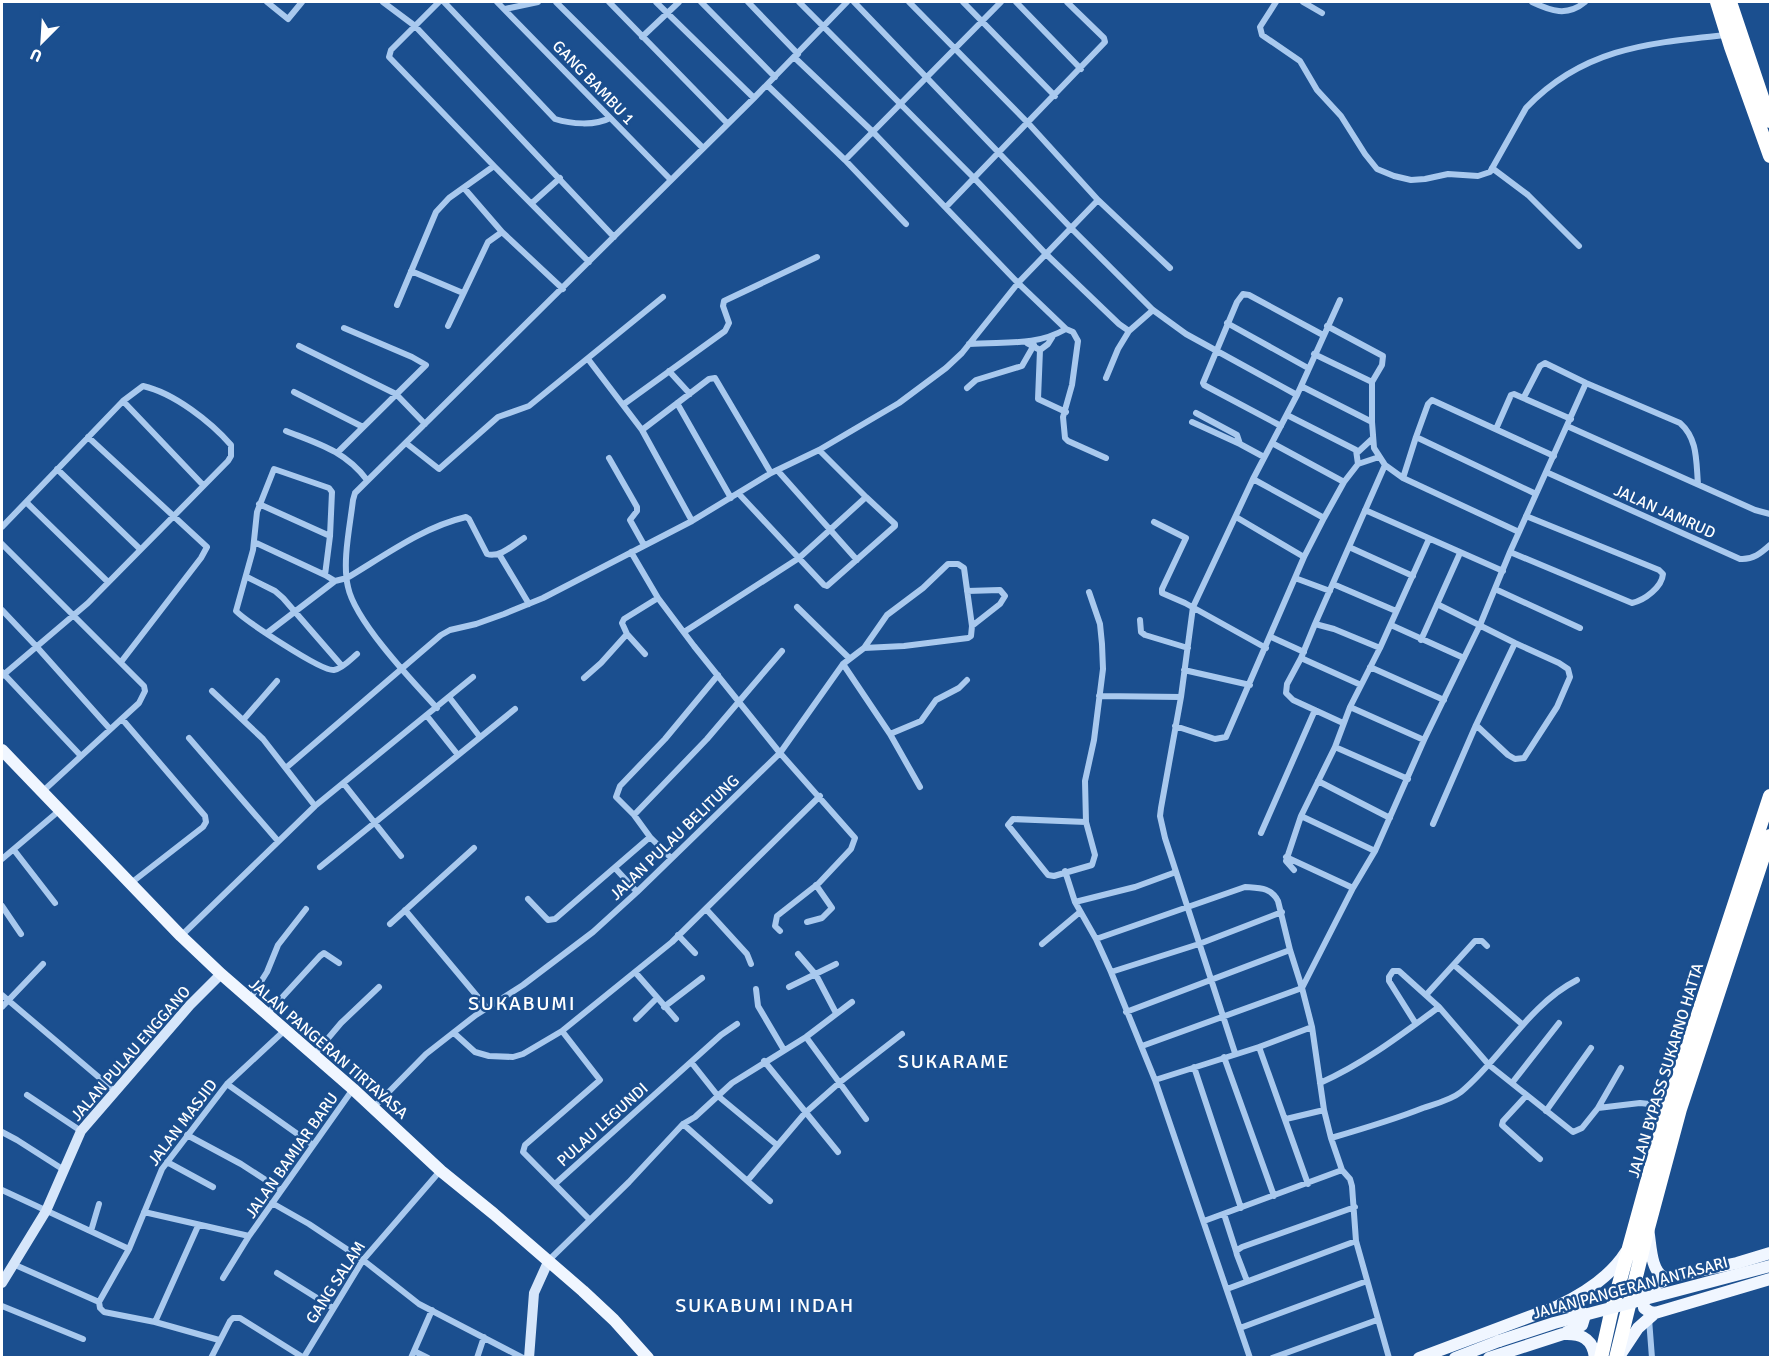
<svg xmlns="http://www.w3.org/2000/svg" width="1772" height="1359" font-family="Signika,sans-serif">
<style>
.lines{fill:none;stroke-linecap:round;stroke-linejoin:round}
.street{stroke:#a9c9ee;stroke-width:6}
.secondary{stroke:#d6e6fa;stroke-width:10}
.primary{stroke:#f0f6ff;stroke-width:12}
.highway{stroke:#fff;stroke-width:14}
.primary-bridge{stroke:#f0f6ff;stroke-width:12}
.labels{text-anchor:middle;stroke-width:5;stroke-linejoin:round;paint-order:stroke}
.street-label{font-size:16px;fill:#fff;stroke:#1b4f8f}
.quarter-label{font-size:20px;letter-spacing:1.5px;fill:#fff;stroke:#1b4f8f}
</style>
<rect width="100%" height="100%" fill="#1b4f8f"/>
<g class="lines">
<path class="street" d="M267 2 288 19 302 2
M383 2 415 26 614 237
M439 2 391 50 389 57 494 166
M444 2 555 119C571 124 595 126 610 118
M497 2 671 180
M556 2 703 148
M609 2 727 123
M656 2 754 98
M701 2 775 77
M748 2 798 54
M799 2 974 178 1046 254 1119 324 1129 331 1153 310
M854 2 1072 229 1153 310 1186 334 1297 395
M909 2 1028 123 1098 200 1170 268
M963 2 1055 96
M1016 2 1081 69
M1276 2 1260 27 1262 35 1300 61 1317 90 1341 116 1365 154 1377 169 1394 176 1411 180 1425 179 1448 174 1478 176 1490 172 1526 108C1583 48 1649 43 1726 35
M1303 2 1322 13
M1532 2C1551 11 1567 17 1585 2
M505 9 538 2
M642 37 679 2
M794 57 873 132 1018 283 1066 329 1073 332 1078 341 1072 385 1063 417 1065 438 1068 441 1106 458
M767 85 845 160 906 224
M845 160 1001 2
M1492 168 1528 195 1579 246
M464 188 502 232 563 289
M532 203 560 178
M946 207 1105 42 1104 38 1067 2
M411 271 463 293
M397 305 436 212 449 198 494 166 589 262
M1227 323 1308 368
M448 326 488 242 502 232
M1327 326 1383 356 1382 365 1372 382V422
M1027 343 1040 350 1038 399 1066 412
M969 344C1004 341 1034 347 1066 329
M299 346 396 394 425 424
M1040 350 1048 344 1053 336
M1314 354 1372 382
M588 359 642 430 692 521
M669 371 690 394
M1106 378 1118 349 1129 331
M1301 386 1372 422 1374 448 1385 465 1403 478 1519 532
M967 388 976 380 1022 366 1034 345
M294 392 363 427
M1524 397 1540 366 1545 363 1586 383 1680 423C1698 439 1696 461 1698 484
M123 401 203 485
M677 403 731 498
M624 404 725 331 729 323 723 306 724 301 817 257
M1196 413 1237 435 1240 444
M1287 415 1356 450 1358 464
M1192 422 1240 444 1264 457
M1281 426 1204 385 1203 383 1237 302 1243 294 1249 295 1323 335
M1567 426 1755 510 1770 514
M1496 429 1511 395 1514 394 1571 419
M642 430 709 379 715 378 771 473
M286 431C319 444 345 451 367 480
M88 437 207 547 201 558 121 662
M1416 437 1536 494
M406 443 439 469 498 417 529 406 663 297
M1272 443 1344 482
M338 452 426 365 412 357 344 328
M1358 452 1372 439
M609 458 637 507V511L630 520 644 545
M57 469 140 549
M778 471 857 560
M1546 472 1740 559C1753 560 1761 553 1770 545
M1403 478 1416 437 1428 404 1432 400 1554 456
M1253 479 1324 518
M739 494 824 585 827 586 895 526V524L866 497
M26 502 108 582
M259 504 330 536
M1365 510 1503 571
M1236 517 1304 557
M1154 522 1186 538 1162 589V593L1185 603 1266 648
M2 527 123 401 143 386C174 393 211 422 231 445V456L228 461 88 603 2 676
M254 542 325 575 335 581
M2 544 144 686 145 691 139 703 42 792
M1349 547 1413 576
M631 552 658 598 694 646 780 753 855 838 851 849 819 883 777 916 775 926 780 931
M1510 552 1632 603C1645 600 1662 587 1663 574L1659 570 1526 516
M499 554 529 604
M325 575 330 536 332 492 329 488 274 469 257 512 253 550 236 611C246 621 322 672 334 670 342 669 351 659 357 654
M247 577 275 591 283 598 342 666
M1295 578 1330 591
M1333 584 1396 611
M1495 589 1580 628
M1437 604 1515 643 1559 663 1568 669 1570 677 1557 707 1524 758 1515 759 1508 755 1476 725
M797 607 849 658
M2 610 36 646 110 729
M1140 620 1141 632 1145 635 1188 648
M1391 625 1464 658
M684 632 799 558 866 497 819 450
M267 633 335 581 347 578C384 556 423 527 466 517L469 519 487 554C500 558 513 545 524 538
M1271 637 1304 652
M1421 640 1460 553
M864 648 904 646 968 638 971 636 972 626 1000 604 1005 596 1000 590 967 591
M1380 648 1334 629 1315 624 1385 465
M645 654 627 634 622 623 624 619 658 598
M1301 658 1315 624
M843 664 890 734 921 721 936 700 959 688 967 680
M1370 667 1444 700
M1184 670 1250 685
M2 672 81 756
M584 678 601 663 627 634
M212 691 263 739 315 806
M1099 696 1181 697
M449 697 480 737
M1350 707 1424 740
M437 708C412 681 355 621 348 587 342 562 350 526 353 500L355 493 754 98 847 2
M427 716 458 755
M122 719 205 816 206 822 203 827 131 883
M244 719 277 681
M1343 723 1293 700 1286 693 1287 684 1301 658 1361 685
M1175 726 1215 739 1226 737 1304 557 1324 518 1344 482 1358 464 1379 457
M890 734 920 787
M189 738 278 841
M1335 747 1408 779
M287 767 441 635 450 630 476 624 504 614 543 598 692 521 771 473 819 450 899 403 946 368 962 353 1018 283 1098 200
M1318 781 1390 818
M344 784 401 856
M634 815 616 797 620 786 665 739 718 675
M1301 816 1375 851
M1086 822 1013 819 1008 825 1048 875 1054 876 1092 865 1095 855 1086 822 1085 781 1094 740 1103 669 1102 644 1100 624 1089 592
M1433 824 1476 725 1515 643
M1261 833 1315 710
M14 850 55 903
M1286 857 1353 888
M671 858 650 837 634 815 707 739 782 651
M2 859 60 810
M320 867 515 709
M615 868 637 892
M1294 870 1286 861 1301 816 1335 747 1350 707 1380 648 1429 539
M1065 871 1075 902 1096 939 1111 972 1155 1080 1250 1358
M528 899 548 920 555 919 650 837
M1075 902 1135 887 1176 872
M2 906 21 934
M706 909 747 954 751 964
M405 910 487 1008
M807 922 822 918 832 908 816 885
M390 924 474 848
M678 935 695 953
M181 936 315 806 473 677
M1096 939 1245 887C1259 888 1271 887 1278 901L1290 950 1302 988 1142 1046
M1042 944 1080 912
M798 954 816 975 836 1013
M1454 965 1523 1025
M635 972 676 1019
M1111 972 1199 944 1282 912
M789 987 836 964
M756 989 758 1006 784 1050
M2 995 115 1091
M1426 995 1475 941H1482L1487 946
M250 999 267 972 278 945 306 909
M2 1007 43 964
M664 1007 702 978
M1126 1012 1290 950
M267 1014 320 956 324 953 339 963
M636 1019 657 998
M1416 1024 1389 981V977L1393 971H1399L1439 1007 1489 1065 1573 1132 1582 1128 1598 1108 1640 1103 1668 1106
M562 1031 600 1080 525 1145 523 1152 590 1220
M454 1033 475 1052 489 1056 513 1057 523 1054 562 1031 672 942 820 796
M806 1037 866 1119
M1259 1047 1312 1027
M1235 1053 1165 838 1160 816 1161 808 1181 697 1193 607 1253 479 1297 395 1340 300
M314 1055 341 1023 379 987
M1224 1057 1274 1196
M764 1061 838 1152
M691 1062 718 1096 777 1145
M1194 1067 1241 1208
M1155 1080 1259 1047 1308 1184
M1320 1083C1363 1064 1401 1035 1439 1007
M1512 1083 1559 1023
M227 1084 313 1145
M27 1095 81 1131
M1526 1096 1503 1121 1502 1125 1540 1159
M373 1108 426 1054 476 1015 523 985 593 932 637 892 780 753 843 664 864 648 887 615 923 588 948 564H958L964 568 972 626
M1598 1108 1621 1068
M1546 1111 1591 1048
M1286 1119 1324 1110
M683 1124 770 1201
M2 1132 17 1140 64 1170
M187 1135 241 1164 281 1190
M1331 1138C1362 1129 1393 1120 1423 1108 1435 1104 1451 1100 1461 1092 1502 1058 1528 1005 1577 980
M167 1162 213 1187
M748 1180 805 1113 839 1083 902 1034
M555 1184 721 1035 737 1024
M2 1190 129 1249
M272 1203 309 1224 363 1260 419 1304 523 1358
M144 1212 249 1236 353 1089
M1224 1214 1236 1251
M1204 1221 1342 1170
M91 1231 99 1204
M548 1261 629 1182 683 1124 695 1117 732 1083 806 1037 852 1002
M13 1264 99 1302
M277 1273 333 1308
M223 1278 249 1236
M1247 1281 1237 1255 1236 1251 1242 1247 1355 1207
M1227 1289 1356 1241
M2 1306 83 1339
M1649 1319 1652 1358
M155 1322 198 1226
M1240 1328 1367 1281
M219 1340 155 1322 104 1312 100 1308 99 1302 129 1249 162 1169 227 1084 285 1030
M414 1351 428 1358
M304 1357 363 1260 440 1171
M211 1358 230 1321 233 1318H240L304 1358
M411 1358 432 1310
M477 1358 484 1337
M1272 1358 1377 1320
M1389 1358 1356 1241 1352 1186 1350 1179 1342 1170 1331 1138 1324 1110 1312 1027 1302 988 1353 888 1375 851 1424 740 1480 625 1510 552 1586 383"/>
<path class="secondary" d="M2 1283 46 1211 81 1131 190 1005 221 974
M529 1358 534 1293 548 1262"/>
<path class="primary" d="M2 750 181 936 221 974 353 1089 441 1171 494 1214 583 1291 614 1320 648 1358
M1648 1229C1651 1244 1650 1271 1665 1278L1737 1263 1770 1253
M1558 1306 1577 1308 1585 1315 1582 1325 1567 1332
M1655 1313 1650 1312 1644 1308 1643 1296 1648 1289 1668 1278
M1419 1358 1558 1306C1583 1294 1611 1276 1626 1252
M1455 1358 1499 1341
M1489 1358 1563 1334C1581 1333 1593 1338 1595 1358
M1618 1358 1638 1328 1655 1313 1770 1279"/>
<path class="highway" d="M1717 2 1731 47 1770 156
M1730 2 1770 121
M1601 1358 1611 1313 1668 1106 1770 796
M1616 1358 1648 1228 1680 1109 1770 836"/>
<path class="primary-bridge" d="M1499 1341 1554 1323 1770 1266"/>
</g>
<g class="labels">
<g class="street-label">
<text transform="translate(594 82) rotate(46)" y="6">GANG BAMBU 1</text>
<text transform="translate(1665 511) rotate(24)" y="6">JALAN JAMRUD</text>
<text transform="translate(674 837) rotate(-44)" y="6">JALAN PULAU BELITUNG</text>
<text transform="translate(329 1048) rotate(41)" y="6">JALAN PANGERAN TIRTAYASA</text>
<text transform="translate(130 1053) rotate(-49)" y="6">JALAN PULAU ENGGANO</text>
<text transform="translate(1665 1070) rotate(-73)" y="6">JALAN BYPASS SUKARNO HATTA</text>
<text transform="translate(182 1122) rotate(-53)" y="6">JALAN MASJID</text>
<text transform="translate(602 1124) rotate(-42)" y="6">PULAU LEGUNDI</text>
<text transform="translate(291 1155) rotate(-55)" y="6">JALAN BAMIAR BARU</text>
<text transform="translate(335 1282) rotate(-57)" y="6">GANG SALAM</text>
<text transform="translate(1630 1287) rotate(-15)" y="6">JALAN PANGERAN ANTASARI</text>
</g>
<g class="quarter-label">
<text x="522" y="1010">SUKABUMI</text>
<text x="954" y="1068">SUKARAME</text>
<text x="765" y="1312">SUKABUMI INDAH</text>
</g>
</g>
<rect width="1772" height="1359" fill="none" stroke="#ffffff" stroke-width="6"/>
<g transform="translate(42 42) rotate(204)" stroke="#1b4f8f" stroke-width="4.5" paint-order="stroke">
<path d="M0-4.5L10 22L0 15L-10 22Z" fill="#ffffff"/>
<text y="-9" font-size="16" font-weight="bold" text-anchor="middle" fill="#ffffff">U</text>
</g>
</svg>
